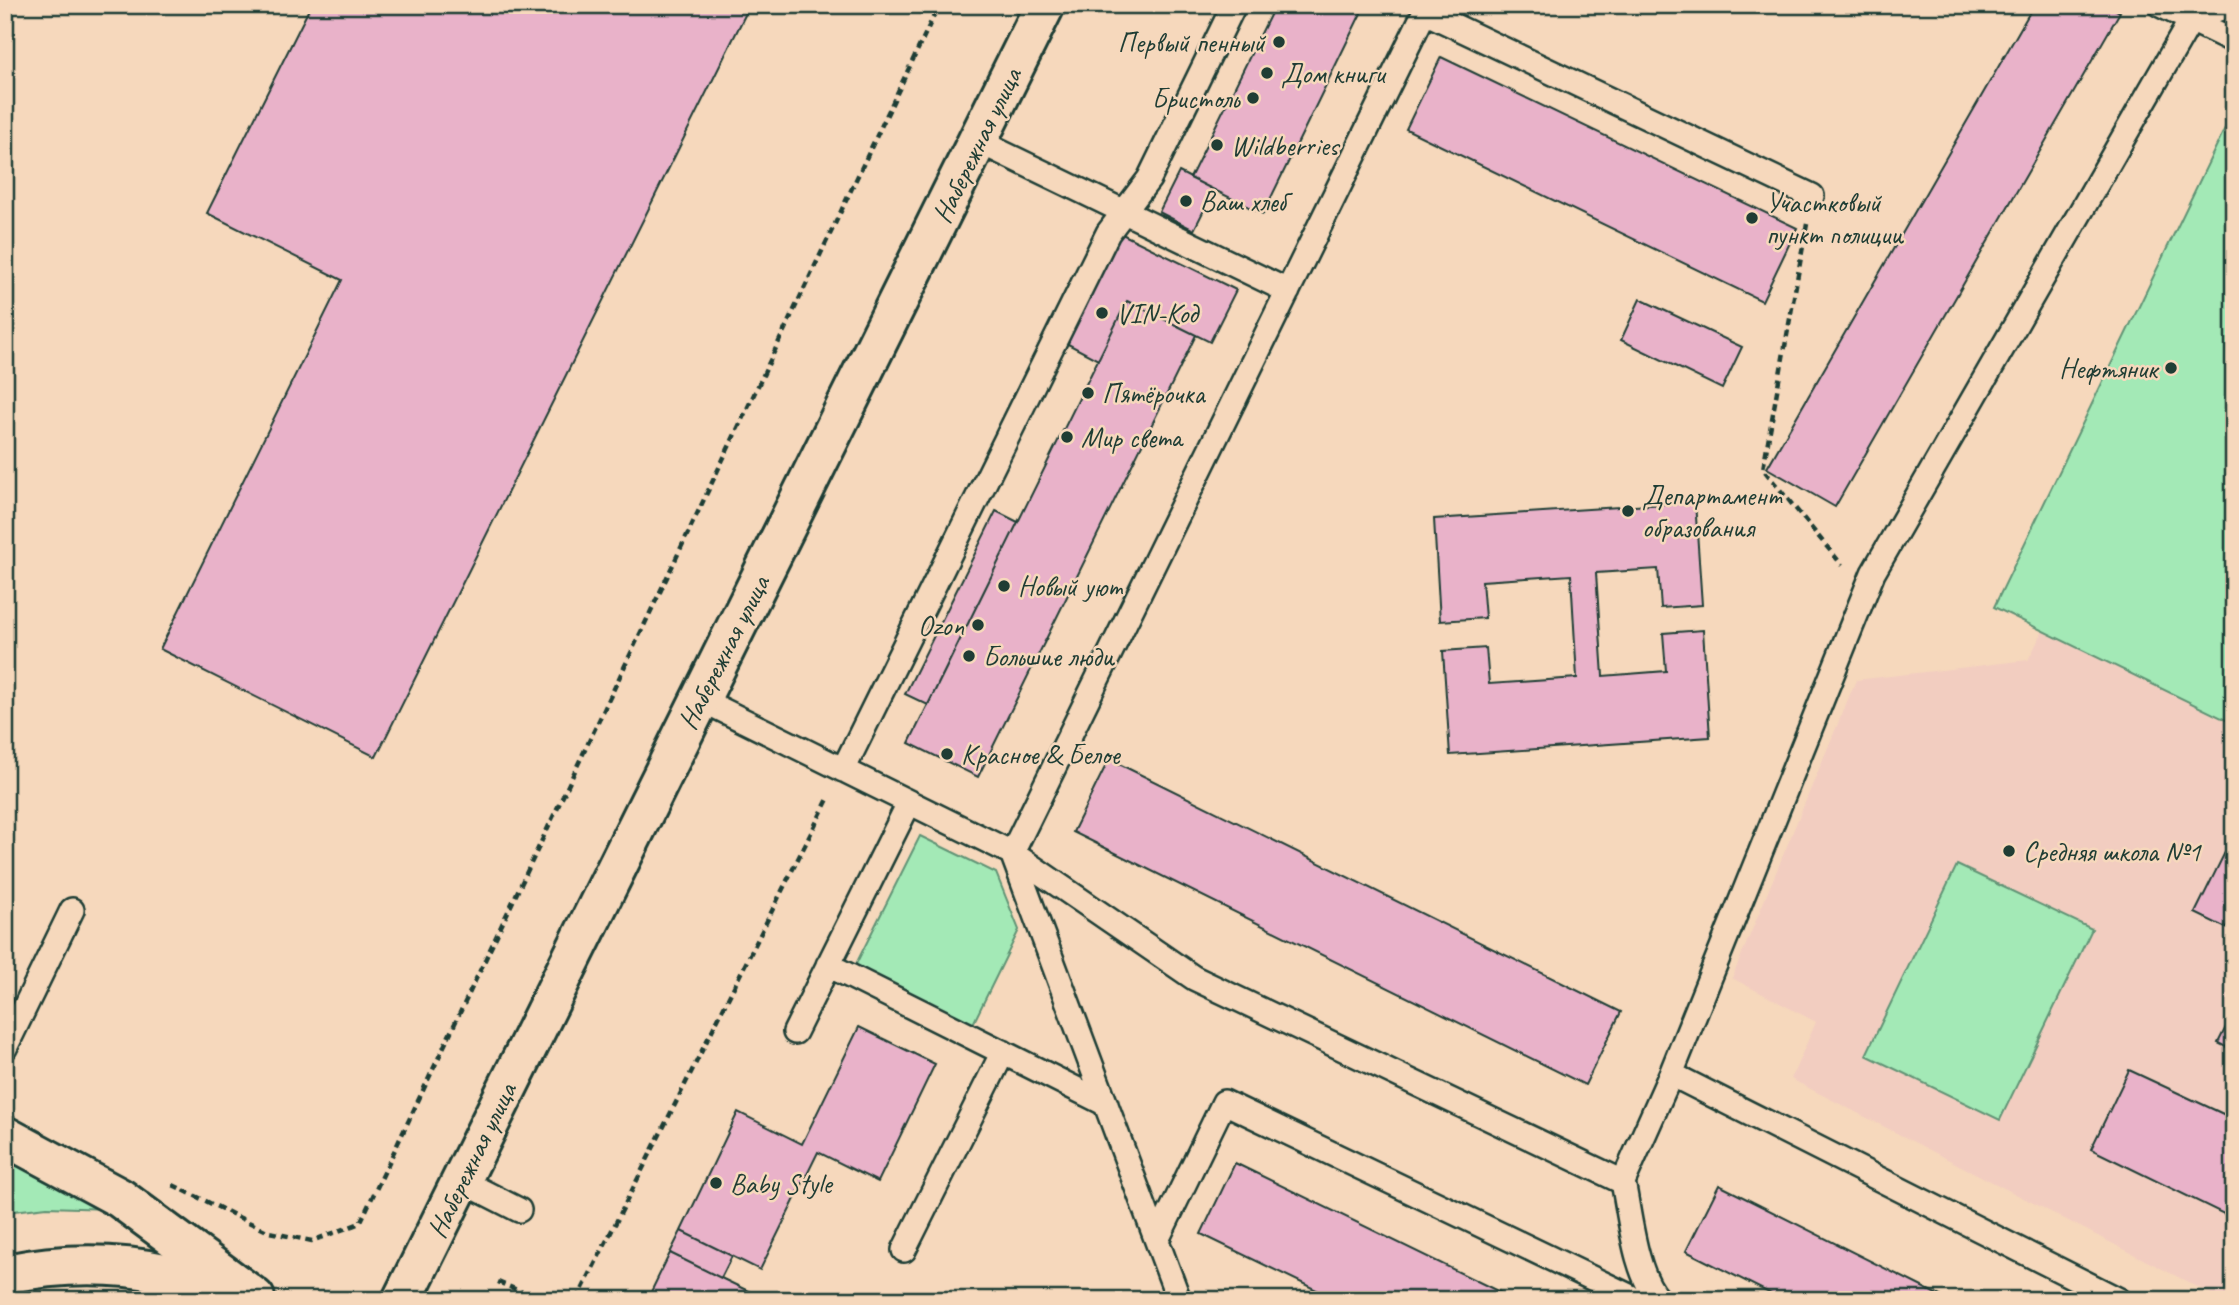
<svg xmlns="http://www.w3.org/2000/svg" width="2239" height="1305" font-family="Caveat,sans-serif">
<style>
.built{fill:#f2cdc0}
.green{fill:#a3e9b6;stroke:#619375;stroke-width:2}
.building{fill:#e9b2c9;stroke:#1f3d34;stroke-width:2}
.lines{fill:none;stroke-linecap:round;stroke-linejoin:round}
.service-casing{stroke:#1f3d34;stroke-width:28}
.minor-casing{stroke:#1f3d34;stroke-width:44}
.secondary-casing{stroke:#1f3d34;stroke-width:44}
.path{stroke:#1f3d34;stroke-width:4.5;stroke-dasharray:7 5;stroke-linecap:butt}
.service{stroke:#f6d8bc;stroke-width:23}
.minor{stroke:#f6d8bc;stroke-width:38}
.secondary{stroke:#f6d8bc;stroke-width:38}
.poi-dot{fill:#1f3d34;stroke:#f6d8bc;stroke-width:2.5}
.labels{text-anchor:middle;stroke-width:5;stroke-linejoin:round;paint-order:stroke}
.poi-label{font-size:28px;fill:#1f3d34;stroke:#f6d8bc;text-anchor:start}
.street-label{font-size:28px;fill:#1f3d34;stroke:#f6d8bc}
</style>
<rect width="100%" height="100%" fill="#f6d8bc"/>
<filter id="ink" filterUnits="userSpaceOnUse"><feTurbulence type="fractalNoise" baseFrequency=".0143" numOctaves="2"/><feDisplacementMap in="SourceGraphic" scale="14" xChannelSelector="R" yChannelSelector="G"/><feConvolveMatrix kernelMatrix="1 2 1 2 8 2 1 2 1" color-interpolation-filters="sRGB"/></filter>
<g filter="url(#ink)">
<path class="built" d="M2043 631 2234 724V1300H2223L1791 1079 1816 1022 1732 978 1856 680 2028 660Z"/>
<path class="green" d="M2226 126 2234 129V724L1994 607Z
M920 836 996 873 1019 930 972 1026 854 968Z
M1957 865 2092 929 2000 1120 1866 1055Z
M5 1154 109 1209 47 1207 5 1212Z"/>
<path class="building" d="M311 5H750L376 757 160 649 342 280 207 213Z
M1275 5H1365L1263 214 1190 178Z
M2034 5H2107L2120 12 1835 507 1767 468Z
M1441 57 1797 228 1762 301 1406 129Z
M1179 172 1214 190 1194 230 1159 212Z
M1120 233 1236 290 1210 342 1127 301 1098 360 1066 343Z
M1640 299 1742 347 1722 389 1621 340Z
M1127 301 1196 335 978 777 909 743Z
M1695 502 1702 605 1661 608 1658 569 1596 573 1603 676 1666 671 1663 633 1703 630 1710 737 1450 755 1443 651 1486 648 1489 684 1577 678 1571 575 1482 581 1485 618 1440 621 1434 519Z
M996 511 1018 522 928 705 905 694Z
M1109 759 1621 1012 1585 1085 1073 832Z
M2232 838 2234 839V932L2195 913Z
M2234 1011V1051L2218 1043Z
M859 1027 935 1064 878 1182 818 1152 760 1270 681 1231 738 1112 802 1144Z
M2129 1070 2234 1119V1219L2091 1149Z
M1235 1163 1516 1300H1337L1201 1234Z
M1719 1185 1948 1300H1783L1686 1251Z
M681 1231 732 1256 721 1278 670 1253Z
M670 1253 721 1278 767 1300H647Z"/>
<g class="lines">
<defs>
<path id="service" d="M2160 5 2234 41
M1425 12 1812 196
M978 141 1288 291
M700 699 1012 853 1194 978 1623 1182 1671 1074 2119 1300
M843 770 1108 233 1149 179 1234 5
M828 965 1106 1104
M795 1032 909 803
M5 1048 72 910
M1671 1074 1873 573 2191 20 2228 5
M460 1180 519 1210
M1623 1182C1630 1215 1635 1275 1659 1300
M1157 1240 1224 1102 1629 1296
M904 1250 1003 1052
M1179 1300 1012 853 1428 5"/>
<path id="minor" d="M5 1136 120 1198 255 1298"/>
<path id="secondary" d="M5 1274C88 1257 168 1264 245 1300
M402 1300 1045 5"/>
</defs>
<use href="#service" class="service-casing"/>
<use href="#minor" class="minor-casing"/>
<use href="#secondary" class="secondary-casing"/>
<path class="path" d="M1807 224 1763 469 1842 565
M173 1185 269 1232 312 1241 360 1223 939 5
M498 1282 541 1300
M577 1300 829 797"/>
<use href="#service" class="service"/>
<use href="#minor" class="minor"/>
<use href="#secondary" class="secondary"/>
</g>
</g>
<g class="poi-dot">
<circle cx="1279" cy="42" r="7"/>
<circle cx="1267" cy="73" r="7"/>
<circle cx="1253" cy="98" r="7"/>
<circle cx="1217" cy="145" r="7"/>
<circle cx="1186" cy="201" r="7"/>
<circle cx="1752" cy="218" r="7"/>
<circle cx="1102" cy="313" r="7"/>
<circle cx="2171" cy="368" r="7"/>
<circle cx="1088" cy="393" r="7"/>
<circle cx="1067" cy="437" r="7"/>
<circle cx="1628" cy="511" r="7"/>
<circle cx="1004" cy="586" r="7"/>
<circle cx="978" cy="625" r="7"/>
<circle cx="969" cy="656" r="7"/>
<circle cx="947" cy="754" r="7"/>
<circle cx="2009" cy="851" r="7"/>
<circle cx="716" cy="1183" r="7"/>
</g>
<g class="labels">
<g class="poi-label">
<text x="1265" y="52" text-anchor="end">Первый пенный</text>
<text x="1281" y="83">Дом книги</text>
<text x="1239" y="108" text-anchor="end">Бристоль</text>
<text x="1231" y="155">Wildberries</text>
<text x="1200" y="211">Ваш хлеб</text>
<text x="1766" y="212">Участковый<tspan x="1766" dy="32">пункт полиции</tspan></text>
<text x="1116" y="323">VIN-Код</text>
<text x="2157" y="378" text-anchor="end">Нефтяник</text>
<text x="1102" y="403">Пятёрочка</text>
<text x="1081" y="447">Мир света</text>
<text x="1642" y="505">Департамент<tspan x="1642" dy="32">образования</tspan></text>
<text x="1018" y="596">Новый уют</text>
<text x="964" y="635" text-anchor="end">Ozon</text>
<text x="983" y="666">Большие люди</text>
<text x="961" y="764">Красное &amp; Белое</text>
<text x="2023" y="861">Средняя школа №1</text>
<text x="730" y="1193">Baby Style</text>
</g>
<g class="street-label">
<text transform="translate(976 145) rotate(-64)" y="10">Набережная улица</text>
<text transform="translate(723 652) rotate(-63)" y="10">Набережная улица</text>
<text transform="translate(471 1160) rotate(-64)" y="10">Набережная улица</text>
</g>
</g>
<rect width="2239" height="1305" fill="none" stroke="#f6d8bc" stroke-width="28"/>
<rect x="14" y="14" width="2211" height="1277" fill="none" stroke="#1f3d34" stroke-width="2.5" filter="url(#ink)"/>
</svg>
